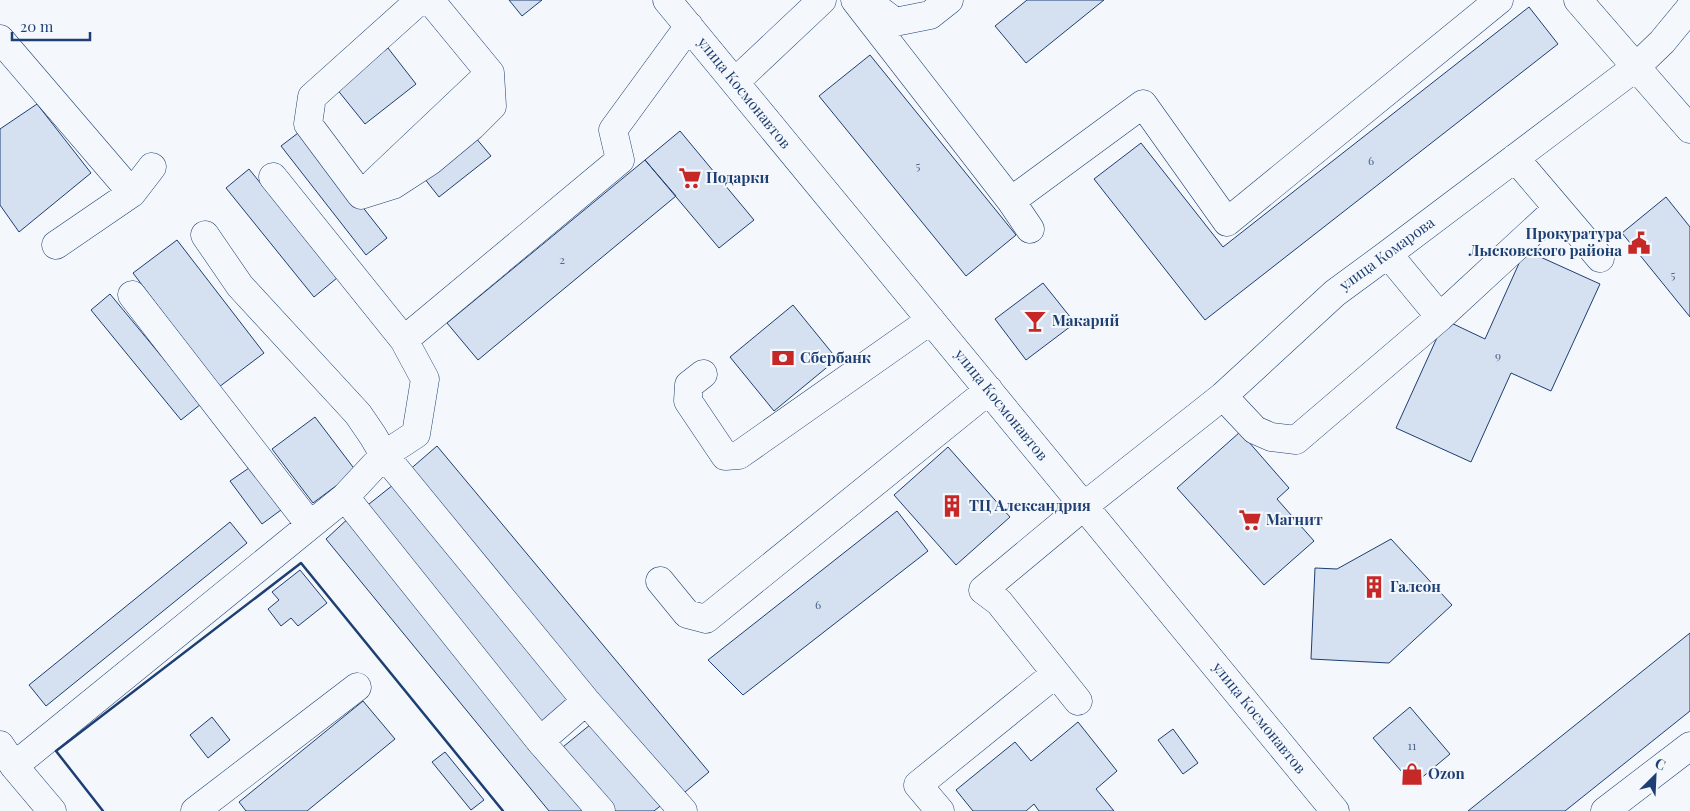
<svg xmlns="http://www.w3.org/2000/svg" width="1690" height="811" font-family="'Playfair Display',serif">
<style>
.building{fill:#d5e0f0;stroke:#1d3f73}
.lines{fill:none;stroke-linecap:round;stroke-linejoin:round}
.minor-casing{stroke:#1d3f73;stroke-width:29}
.minor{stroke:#f4f7fb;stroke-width:28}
.wall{stroke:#1d3f73;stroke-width:2.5}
.labels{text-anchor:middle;stroke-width:4;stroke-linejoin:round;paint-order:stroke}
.number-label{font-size:12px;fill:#4b6792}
.street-label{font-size:15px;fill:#1d3f73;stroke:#f4f7fb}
.poi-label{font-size:15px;font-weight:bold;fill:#1d3f73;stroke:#f4f7fb;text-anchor:start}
</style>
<rect width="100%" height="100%" fill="#f4f7fb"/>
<path class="building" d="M509 0H542L522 16Z
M1027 0H1104L1026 63 995 26Z
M1529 7 1558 44 1205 320 1094 179 1141 143 1223 247Z
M388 48 416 84 365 124 336 88Z
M870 55 1016 235 966 276 819 96Z
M37 104 91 173 19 232 0 205V129Z
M302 130 387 238 366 255 281 146Z
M680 131 754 220 719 248 645 160Z
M475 137 491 156 439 197 424 178Z
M645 160 676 196 478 360 447 323Z
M249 169 337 278 314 297 226 188Z
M1666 197 1690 227V317L1622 233Z
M177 240 264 353 219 387 133 273Z
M1525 250 1600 284 1551 391 1511 373 1471 462 1396 428 1445 320 1485 339Z
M1043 283 1075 323 1026 360 995 319Z
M110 294 201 404 181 420 91 310Z
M793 305 837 359 774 411 730 357Z
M315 417 356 471 313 503 272 449Z
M1240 432 1289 488 1277 499 1314 541 1264 585 1177 488Z
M437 446 709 772 679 797 407 472Z
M948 447 1010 517 956 565 894 495Z
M249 468 281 510 262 524 230 481Z
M398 481 575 697 541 725 364 508Z
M897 511 928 551 743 695 708 660Z
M352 515 591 811H549L326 539Z
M230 522 247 543 46 706 29 685Z
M1391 539 1452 605 1389 663 1311 659 1315 568 1337 569Z
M300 570 327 603 298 626 291 618 281 626 268 609 279 600 272 592Z
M1690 633V711L1565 811H1468Z
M363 701 395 739 307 811H246L239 802Z
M1410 707 1450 754 1413 785 1373 738Z
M212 717 230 740 208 758 190 735Z
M596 720 664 803 654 811H609L558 751Z
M1078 722 1117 771 1096 789 1114 811H1039L1034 804 1026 811H973L956 790 1015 742 1031 761Z
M1173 729 1198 763 1183 774 1158 740Z
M445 752 484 800 471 810 432 762Z"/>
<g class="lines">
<defs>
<path id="minor" d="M420 0 312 97 308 124 361 195 393 185 430 161 472 126 492 106 490 73 430 0
M667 0 1335 811
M855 0 1011 201 1030 229
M866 0 895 22 930 15 949 0
M1578 0 1636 67 1662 42 1690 8
M0 39 132 193
M735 82 822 0
M1515 158 1600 258
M375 182 490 73
M1011 201 1143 104 1227 222 1499 0
M205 235 240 286 358 414 373 436 384 455 586 701 683 811
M56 245 132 193 152 167
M1388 254 1440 317 1557 209
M132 295 310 525
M404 340 620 160 613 130 689 26
M703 374 689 385 688 401 725 456 739 455 931 320
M1223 396 1255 430 1271 437 1296 440 1440 317
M345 497 540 741 601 811
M660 581 687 614 706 619 989 390
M1078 701 999 602 983 590 1084 506 1223 396 1335 293 1388 254 1636 67 1690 129
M540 741 586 701
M0 745 14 766 52 811
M14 766 345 497 384 455 416 434 425 379 404 340 273 177
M195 811 357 687
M940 811 918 785 1055 674
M1605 811 1690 746"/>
</defs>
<use href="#minor" class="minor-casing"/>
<use href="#minor" class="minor"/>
<path class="wall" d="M103 811 56 751 301 563 503 811"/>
</g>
<defs>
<symbol id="supermarket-bare" viewBox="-9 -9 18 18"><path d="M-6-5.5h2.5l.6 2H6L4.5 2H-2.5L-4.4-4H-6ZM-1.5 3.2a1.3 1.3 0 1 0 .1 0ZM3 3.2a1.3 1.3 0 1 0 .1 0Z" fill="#c62828" stroke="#f4f7fb" stroke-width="2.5" paint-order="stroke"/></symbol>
<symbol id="civic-bare" viewBox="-9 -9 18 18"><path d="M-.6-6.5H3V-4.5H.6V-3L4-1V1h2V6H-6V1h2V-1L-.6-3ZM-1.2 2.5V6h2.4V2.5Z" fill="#c62828" stroke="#f4f7fb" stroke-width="2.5" paint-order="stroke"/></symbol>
<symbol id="bar-bare" viewBox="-9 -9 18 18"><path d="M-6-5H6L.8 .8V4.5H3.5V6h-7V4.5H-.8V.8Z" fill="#c62828" stroke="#f4f7fb" stroke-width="2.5" paint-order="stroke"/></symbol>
<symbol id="bank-bare" viewBox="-9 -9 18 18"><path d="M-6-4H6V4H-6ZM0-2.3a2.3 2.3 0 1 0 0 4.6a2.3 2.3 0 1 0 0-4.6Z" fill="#c62828" stroke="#f4f7fb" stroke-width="2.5" paint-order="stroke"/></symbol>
<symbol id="building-bare" viewBox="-9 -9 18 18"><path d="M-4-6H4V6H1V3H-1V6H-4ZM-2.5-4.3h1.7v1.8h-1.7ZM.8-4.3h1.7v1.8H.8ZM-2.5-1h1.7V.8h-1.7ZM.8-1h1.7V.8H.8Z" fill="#c62828" stroke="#f4f7fb" stroke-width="2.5" paint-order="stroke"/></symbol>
<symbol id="shop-bare" viewBox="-9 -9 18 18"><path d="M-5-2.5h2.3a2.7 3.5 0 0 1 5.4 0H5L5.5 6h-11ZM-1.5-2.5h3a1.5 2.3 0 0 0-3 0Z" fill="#c62828" stroke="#f4f7fb" stroke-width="2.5" paint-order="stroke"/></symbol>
</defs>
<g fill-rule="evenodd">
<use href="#supermarket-bare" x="674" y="162" width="32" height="32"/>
<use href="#civic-bare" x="1623" y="227" width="32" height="32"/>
<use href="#bar-bare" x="1019" y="305" width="32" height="32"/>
<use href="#bank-bare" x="767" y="342" width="32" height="32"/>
<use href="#building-bare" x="936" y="490" width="32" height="32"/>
<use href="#supermarket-bare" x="1234" y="504" width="32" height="32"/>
<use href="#building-bare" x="1358" y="571" width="32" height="32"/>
<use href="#shop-bare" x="1396" y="758" width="32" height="32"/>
</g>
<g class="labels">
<g class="number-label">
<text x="1371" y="165">6</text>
<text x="918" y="170">5</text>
<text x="562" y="264">2</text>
<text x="1673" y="279">5</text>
<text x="1498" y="360">9</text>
<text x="818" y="609">6</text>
<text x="1412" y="750">11</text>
</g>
<g class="street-label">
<text transform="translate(744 93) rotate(51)" y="5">улица Космонавтов</text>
<text transform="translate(1387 254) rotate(-36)" y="5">улица Комарова</text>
<text transform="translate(1001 405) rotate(51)" y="5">улица Космонавтов</text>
<text transform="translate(1259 718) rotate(51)" y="5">улица Космонавтов</text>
</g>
<g class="poi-label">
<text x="706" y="183">Подарки</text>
<text x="1622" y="239" text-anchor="end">Прокуратура<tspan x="1622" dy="17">Лысковского района</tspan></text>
<text x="1052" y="326">Макарий</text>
<text x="800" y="363">Сбербанк</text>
<text x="969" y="511">ТЦ Александрия</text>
<text x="1266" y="525">Магнит</text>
<text x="1390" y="592">Галеон</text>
<text x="1428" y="779">Ozon</text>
</g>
</g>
<g transform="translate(1655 776) rotate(24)" stroke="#f4f7fb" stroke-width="4" paint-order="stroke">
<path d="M0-4L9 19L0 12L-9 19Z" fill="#1d3f73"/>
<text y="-8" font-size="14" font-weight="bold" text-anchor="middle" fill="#1d3f73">С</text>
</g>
<path d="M12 32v8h78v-8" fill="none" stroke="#1d3f73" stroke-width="2.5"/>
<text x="20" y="32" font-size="15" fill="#1d3f73" stroke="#f4f7fb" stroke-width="4" paint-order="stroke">20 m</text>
</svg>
